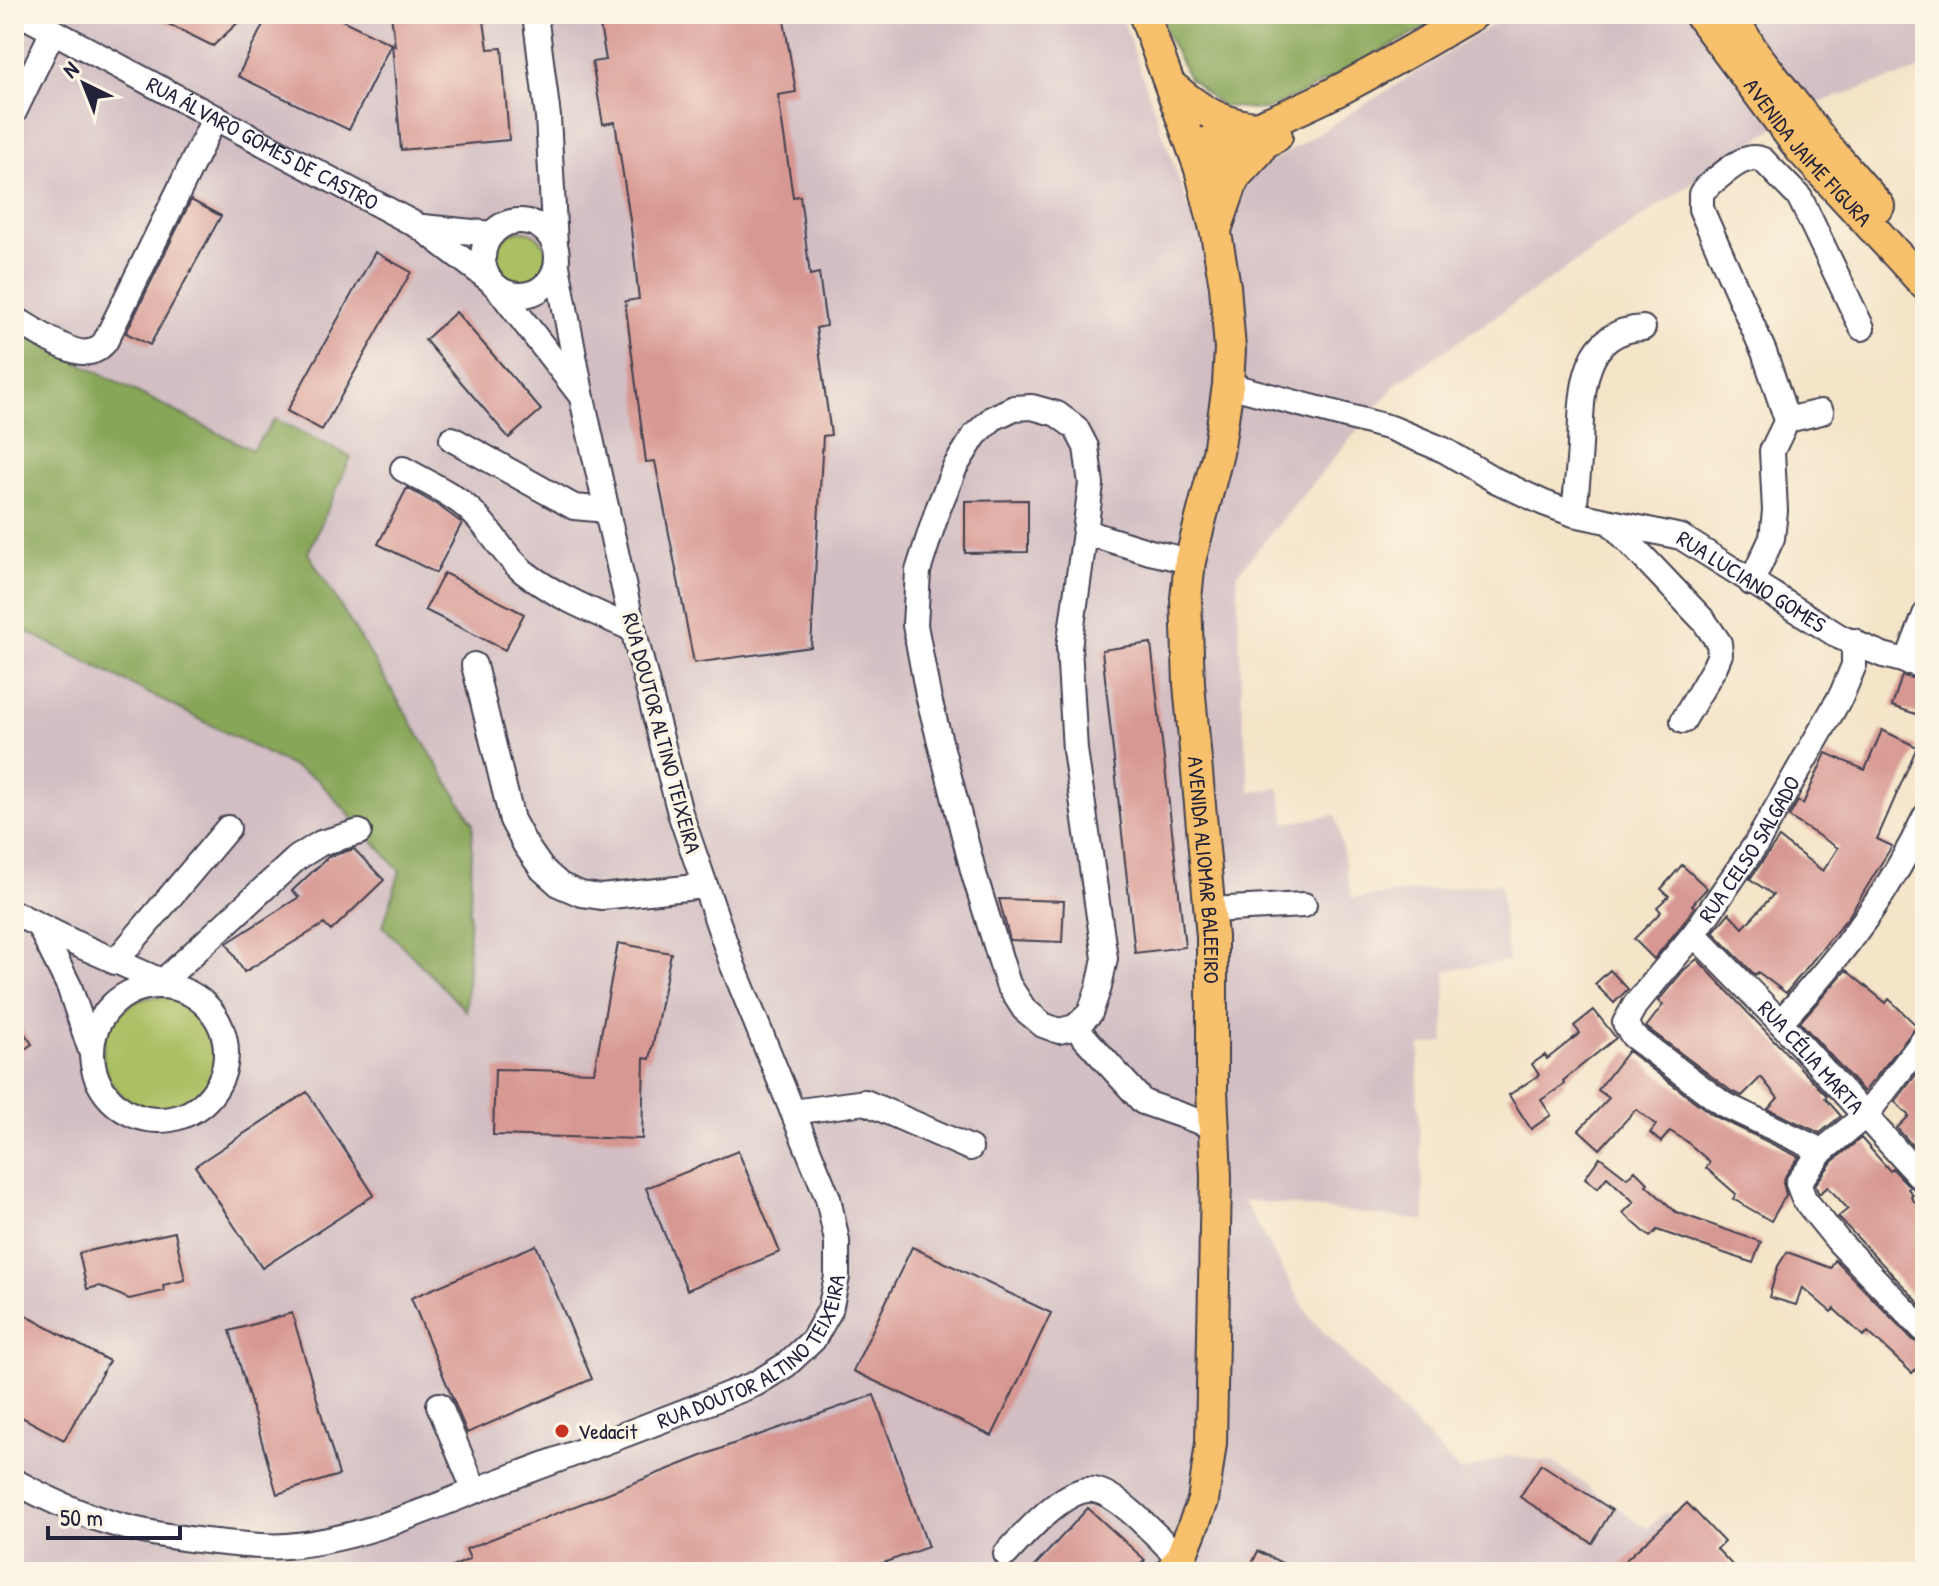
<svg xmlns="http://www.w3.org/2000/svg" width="1939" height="1586" font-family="'Patrick Hand',sans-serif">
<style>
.industrial{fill:#d2bec3}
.green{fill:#abbf63;stroke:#66704f;stroke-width:2}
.forest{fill:#88a659;stroke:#55644a;stroke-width:2}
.building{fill:#d79792}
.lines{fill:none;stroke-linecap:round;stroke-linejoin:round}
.minor-casing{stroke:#423f50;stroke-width:28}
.major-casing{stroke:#423f50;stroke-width:34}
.minor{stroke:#fff;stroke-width:24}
.major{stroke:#f7c06c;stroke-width:30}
.poi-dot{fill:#c8321e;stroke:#fcf5e5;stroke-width:3}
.labels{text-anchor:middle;stroke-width:7;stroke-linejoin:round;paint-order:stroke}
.street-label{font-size:22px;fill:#22223b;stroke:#fcf5e5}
.poi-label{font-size:22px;fill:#22223b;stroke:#fcf5e5;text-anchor:start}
</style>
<rect width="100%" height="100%" fill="#fcf5e5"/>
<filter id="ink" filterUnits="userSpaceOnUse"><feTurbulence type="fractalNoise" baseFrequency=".0125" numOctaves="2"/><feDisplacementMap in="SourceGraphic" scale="16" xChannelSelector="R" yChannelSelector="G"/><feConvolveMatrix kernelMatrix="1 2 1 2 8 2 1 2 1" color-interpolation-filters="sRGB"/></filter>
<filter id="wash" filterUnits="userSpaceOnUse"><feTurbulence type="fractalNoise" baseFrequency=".006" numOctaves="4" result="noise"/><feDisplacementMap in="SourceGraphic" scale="32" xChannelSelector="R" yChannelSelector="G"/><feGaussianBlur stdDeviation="1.8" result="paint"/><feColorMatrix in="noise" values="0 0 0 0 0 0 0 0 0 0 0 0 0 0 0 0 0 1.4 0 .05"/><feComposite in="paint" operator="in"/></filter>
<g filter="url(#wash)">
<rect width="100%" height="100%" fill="#f4e4c8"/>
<path class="industrial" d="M14 14H1121L1189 209 1293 149 1510 14H1925V68L1805 107 1397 383 1237 574 1242 710 1250 792 1279 788 1286 823 1336 815 1352 898 1500 883 1508 962 1446 970 1444 1042 1420 1046 1417 1089 1425 1221 1243 1200 1311 1319 1461 1472 1506 1456 1552 1462 1647 1528 1667 1511 1719 1569 1716 1572H14Z"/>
<path class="green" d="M495 257a26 26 0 1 1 52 0a26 26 0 1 1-52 0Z
M103 1053a56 56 0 1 1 112 0a56 56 0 1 1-112 0Z"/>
<path class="forest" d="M1161 14H1451L1309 90 1265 110 1221 106 1189 78 1167 36Z
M14 330 252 450 275 419 351 457 308 553 473 823 466 1011 383 926 400 871 317 779 14 625Z"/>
<g id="blocks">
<path class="building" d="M148 14H247L213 46Z
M268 14H330L391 44 349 130 238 76Z
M391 14H483L488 49 502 48 509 140 401 150 392 44 395 46Z
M598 14H783L796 92 778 95 793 197 800 196 810 275 819 273 826 326 816 328 831 435 823 436 811 647 694 663 655 461 646 462 625 301 639 299 630 220 615 122 603 124 592 62 606 60Z
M191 200 221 216 150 345 126 333Z
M375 252 411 272 322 430 287 411Z
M456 312 541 410 509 438 425 340Z
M407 488 439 506 462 523 436 573 378 544Z
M1028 500V552L965 553V501Z
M444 573 524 614 505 650 425 610Z
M1151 643 1185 947 1135 953 1102 650Z
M1902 676 1925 681V717L1892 706Z
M1882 730 1917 747 1877 839 1892 846 1849 916 1786 993 1758 972 1755 975 1713 932 1729 913 1743 928 1773 895 1750 879 1779 838 1823 871 1838 848 1789 817 1798 801 1803 804 1826 753 1865 770Z
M354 849 384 880 331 931 324 924 244 972 227 943 299 897 292 891 328 857Z
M1682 865 1707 888 1692 905 1694 907 1682 925 1654 959 1634 939 1661 912 1657 907 1669 896 1661 889Z
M999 899 1064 901 1062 942 1010 940Z
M618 943 671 953 650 1059 644 1058 642 1139 493 1135 495 1069 594 1072Z
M1697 959 1827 1096 1825 1098 1841 1116 1820 1133 1768 1109 1778 1098 1761 1077 1742 1096 1731 1091 1646 1027 1663 1005 1658 1001 1684 970Z
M1610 970 1628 989 1614 1003 1595 984Z
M1846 970 1886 1003 1889 999 1917 1026 1864 1092 1800 1022Z
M1594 1010 1616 1038 1576 1070 1563 1081 1565 1084 1541 1100 1551 1115 1531 1129 1509 1095 1539 1075 1532 1064 1545 1055 1547 1059 1580 1033 1574 1026Z
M14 1018 32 1044 14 1057Z
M1628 1051 1714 1116 1799 1157 1786 1175 1783 1182 1786 1195 1771 1221 1733 1199 1736 1194 1706 1168 1710 1162 1686 1141 1670 1131 1661 1142 1650 1133 1656 1125 1636 1109 1600 1149 1579 1130 1609 1098 1598 1090Z
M1925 1063V1160L1897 1128 1909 1116 1895 1102Z
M307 1092 374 1195 262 1268 195 1166Z
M1861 1138 1890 1171 1893 1169 1910 1187 1908 1189 1913 1195 1911 1197 1925 1215V1309L1838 1217 1848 1209 1828 1187 1819 1194 1815 1185 1833 1161Z
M738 1151 780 1252 687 1290 646 1188Z
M1600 1157 1627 1178 1635 1170 1648 1183 1646 1185 1676 1212 1761 1242 1753 1263 1657 1230 1650 1237 1623 1213 1634 1202 1607 1177 1598 1188 1585 1178Z
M175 1232 185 1280 163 1285 164 1291 129 1299 100 1286 87 1289 79 1253Z
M536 1245 592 1379 467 1433 411 1298Z
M912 1247 1051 1313 992 1436 853 1371Z
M1787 1252 1831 1268 1835 1260 1914 1341 1925 1346V1359L1912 1373 1868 1332 1863 1336 1834 1309 1831 1312 1802 1287 1796 1305 1769 1297 1778 1266Z
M14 1309 109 1361 64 1440 14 1413Z
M292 1313 339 1475 277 1494 230 1331Z
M874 1395 928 1547 858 1572H441L470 1559 466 1549 730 1445Z
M1541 1464 1612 1510 1592 1543 1520 1497Z
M1687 1503 1724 1542 1717 1549 1739 1572H1613Z
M1088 1508 1145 1560 1134 1572H1029Z
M1258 1551 1300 1572H1248Z"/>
</g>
</g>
<g filter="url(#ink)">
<use href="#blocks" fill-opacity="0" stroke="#423f50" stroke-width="2"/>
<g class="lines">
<defs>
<g id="minor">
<path id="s1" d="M21 14 420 227 490 280"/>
<path d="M535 14 548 117 555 245"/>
<path d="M14 112 53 31"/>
<circle cx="520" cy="258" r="37"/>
<path d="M423 227 492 234"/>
<path d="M497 287 579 393"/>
<path d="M14 318C31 328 71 356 89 352 97 351 100 347 105 342L215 117"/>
<path id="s2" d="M1228 385 1391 428 1444 450 1495 480 1544 503 1574 514 1681 537 1840 637 1883 655 1925 666"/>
<path d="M1787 420 1764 352 1701 209V194L1705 188C1721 177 1743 151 1763 160L1800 198 1862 328"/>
<path d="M452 439 574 507 607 510"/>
<path d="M403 469C426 482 452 493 471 511 491 529 503 555 524 572 553 595 599 614 633 629"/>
<path d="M1574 514C1576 491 1579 468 1580 445 1582 398 1579 331 1643 328"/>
<path d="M1611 523 1704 621 1719 643 1720 654 1715 666 1683 721"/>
<path d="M1085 532 1069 647 1075 750 1105 958 1099 987 1090 1013 1075 1027 1059 1031 1043 1025 1024 1009 1008 984 974 874 928 695 915 625 918 571 938 509 955 467 975 435 993 418 1014 408 1032 407 1057 414 1076 428 1086 447 1091 484 1085 532 1150 552 1190 561"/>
<path d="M1751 583 1772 538 1775 511 1772 451 1787 420 1821 412"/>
<path d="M1907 662 1925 615"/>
<path d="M474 665 512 820 526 846 542 869 560 885 581 894 601 897 705 886"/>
<path d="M1210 910 1304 905"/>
<path d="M14 913 79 945 168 984"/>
<path d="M40 928 69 986 91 1051"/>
<path id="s3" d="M1694 934 1780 1022 1925 1182"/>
<path d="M115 962 228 828"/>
<path d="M162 982 297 858 321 843 359 832"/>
<circle cx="159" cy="1053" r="67"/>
<path d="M1780 1022C1837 962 1890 892 1925 817"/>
<path d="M1075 1027 1143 1102 1215 1127"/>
<path d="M1925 1038 1866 1115 1822 1151 1798 1183 1804 1199 1839 1242 1925 1331"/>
<path d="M793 1112 865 1102 970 1148"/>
<path id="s4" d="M1822 1151 1723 1104 1633 1036 1625 1023 1635 1005 1694 934 1756 844 1842 694 1854 665V641"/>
<path d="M439 1405 475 1491"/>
<path id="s5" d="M14 1481C85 1520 135 1534 215 1542 239 1544 263 1548 287 1546 360 1540 428 1509 495 1483 582 1451 669 1418 755 1384L786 1365 813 1340 830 1310 837 1277V1241L828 1198 733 966 680 813 633 629 582 398 557 266"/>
<path d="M1006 1554C1024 1535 1065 1486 1094 1490 1120 1494 1161 1541 1180 1559"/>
</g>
<g id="major">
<path id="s6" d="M1144 14 1200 169 1216 233 1225 286 1230 349 1228 385 1218 453 1190 561 1186 598 1189 684 1212 937V1090L1216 1177 1211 1443 1203 1501 1180 1559 1170 1572"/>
<path id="s7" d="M1699 14 1800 149 1925 285"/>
<path d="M1730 14 1754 52 1825 144 1879 206"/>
<path d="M1173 87C1199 109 1220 123 1255 127"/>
<path d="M1193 146C1296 122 1384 66 1474 14"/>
<path d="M1200 169 1242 155 1277 136"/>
<path d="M1216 230 1234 178 1259 151"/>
</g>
</defs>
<use href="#minor" class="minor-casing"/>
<use href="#major" class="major-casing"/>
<use href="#minor" class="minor"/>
<use href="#major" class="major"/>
</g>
</g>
<circle class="poi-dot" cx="562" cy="1431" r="8"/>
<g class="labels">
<g class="street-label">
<text dy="8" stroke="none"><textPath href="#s1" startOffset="274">RUA ÁLVARO GOMES DE CASTRO</textPath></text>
<text dy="8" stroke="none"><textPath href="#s7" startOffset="176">AVENIDA JAIME FIGURA</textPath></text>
<text dy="8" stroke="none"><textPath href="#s2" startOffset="564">RUA LUCIANO GOMES</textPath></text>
<text transform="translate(662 733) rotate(75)" y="8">RUA DOUTOR ALTINO TEIXEIRA</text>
<text dy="8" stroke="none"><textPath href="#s4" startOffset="452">RUA CELSO SALGADO</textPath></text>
<text dy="8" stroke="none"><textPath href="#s6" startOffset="874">AVENIDA ALIOMAR BALEEIRO</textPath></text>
<text dy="8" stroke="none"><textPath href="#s3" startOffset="170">RUA CÉLIA MARTA</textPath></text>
<text dy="8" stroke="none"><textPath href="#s5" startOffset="800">RUA DOUTOR ALTINO TEIXEIRA</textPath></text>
</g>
<g class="poi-label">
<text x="578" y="1439">Vedacit</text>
</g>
</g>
<rect width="1939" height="1586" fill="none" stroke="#fcf5e5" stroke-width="48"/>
<g transform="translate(84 84) rotate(317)" stroke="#fcf5e5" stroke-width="6" paint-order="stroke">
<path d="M0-6L14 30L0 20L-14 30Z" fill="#22223b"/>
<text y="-12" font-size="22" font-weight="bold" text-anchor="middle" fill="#22223b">N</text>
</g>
<path d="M48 1526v12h132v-12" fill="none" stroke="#22223b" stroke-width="4"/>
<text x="60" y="1526" font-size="24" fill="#22223b" stroke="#fcf5e5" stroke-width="6" paint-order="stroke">50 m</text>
</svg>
